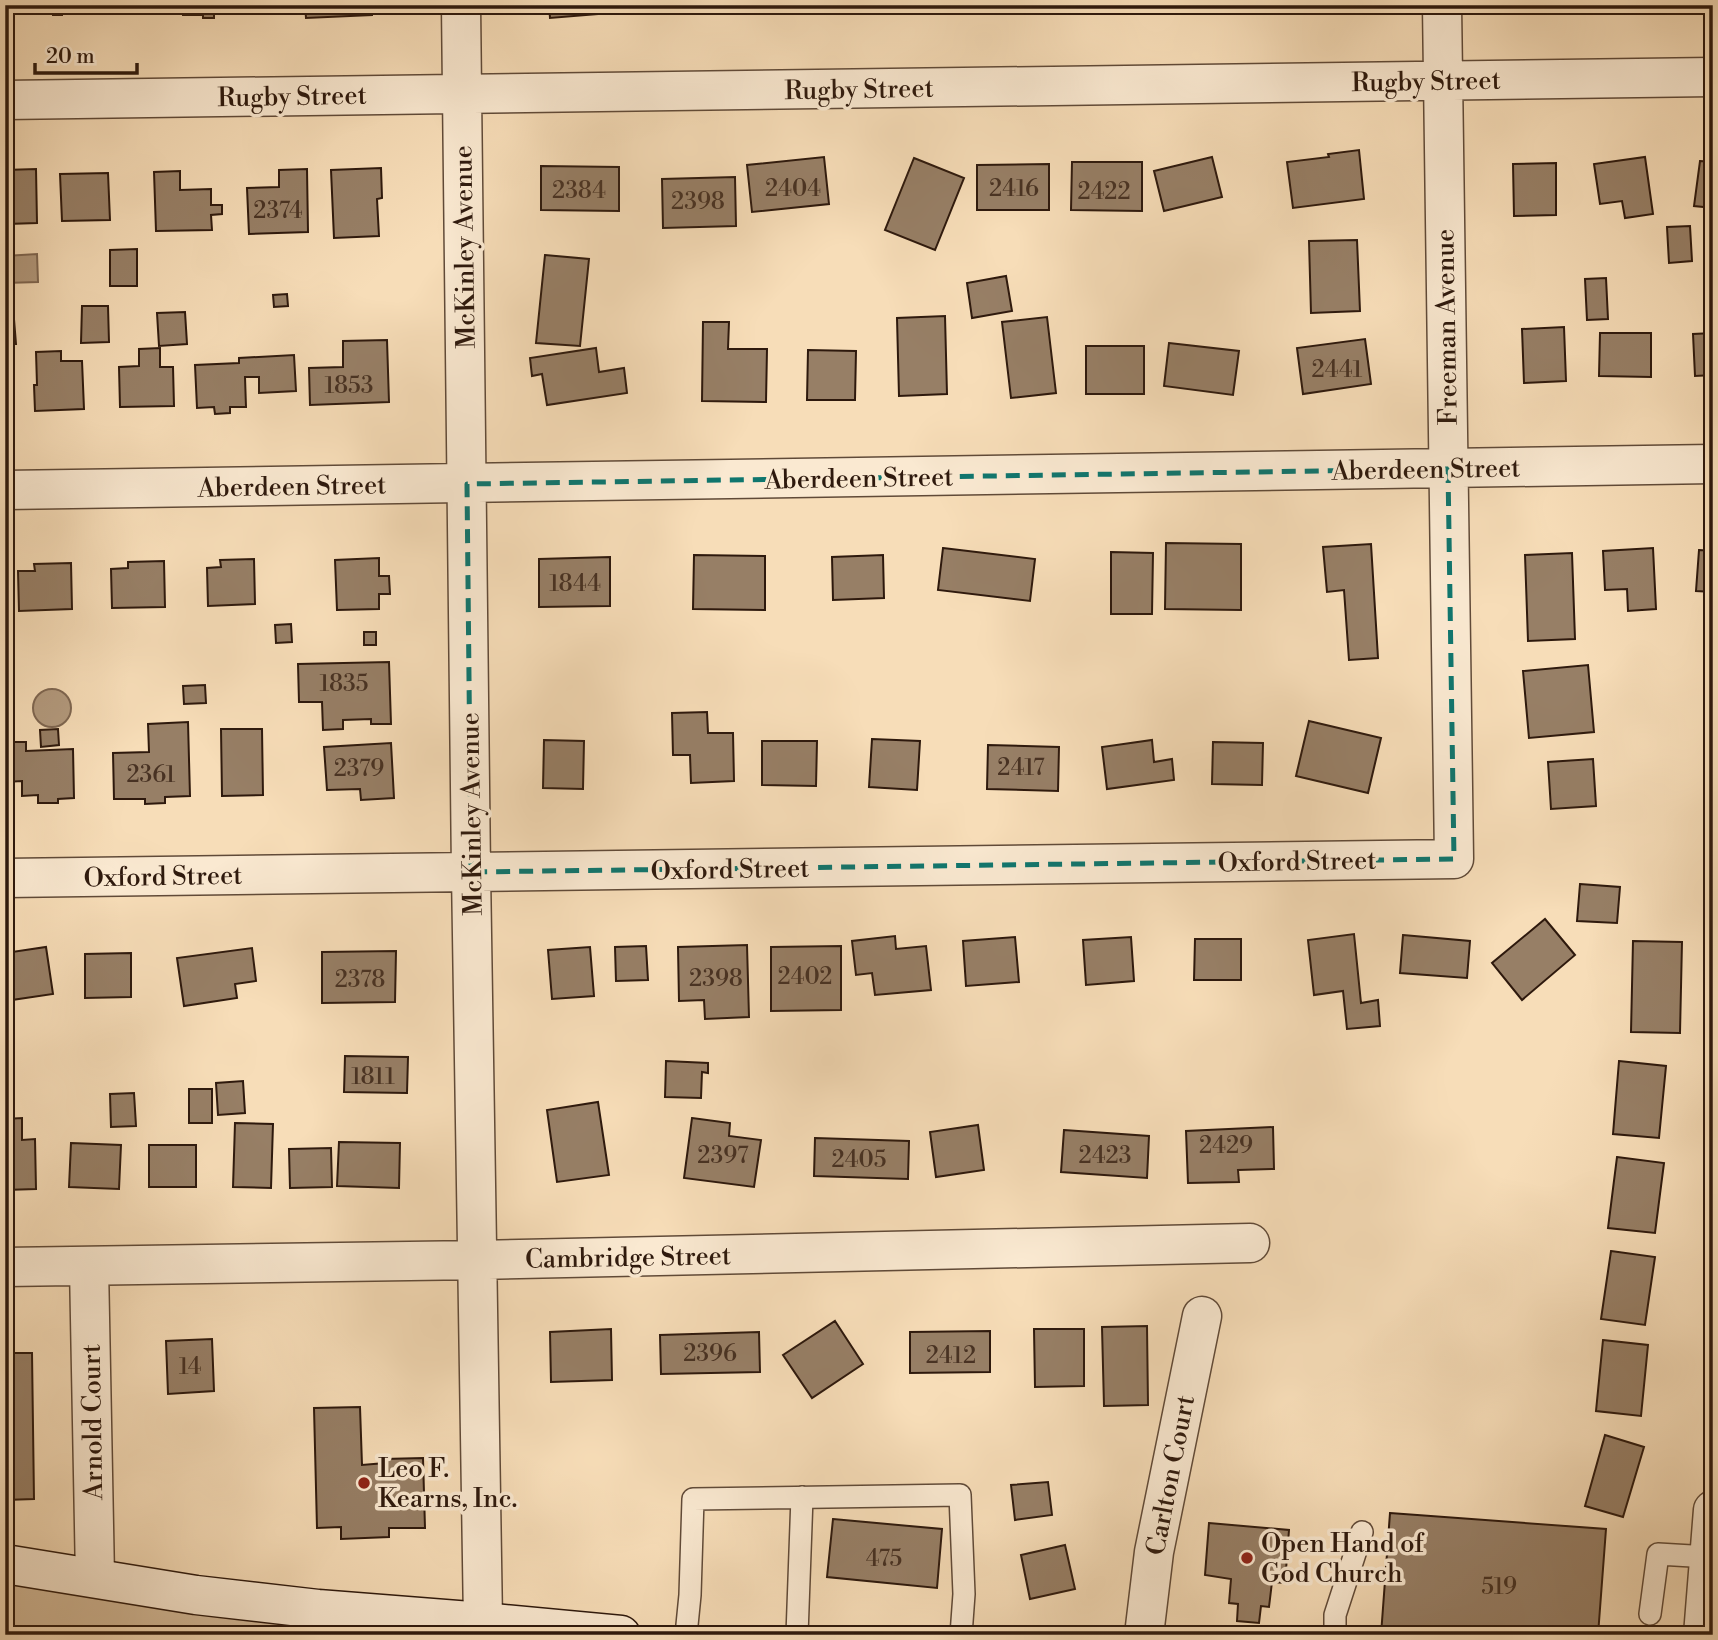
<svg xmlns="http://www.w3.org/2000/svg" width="1718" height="1640" font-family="'Libre Bodoni',serif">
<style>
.green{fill:#d5bc9b;stroke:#826a54;stroke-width:2}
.water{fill:#b39a7e;stroke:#7e6651;stroke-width:2}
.building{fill:#977f66;stroke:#2e190d;stroke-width:2}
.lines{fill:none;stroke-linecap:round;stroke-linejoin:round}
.lane-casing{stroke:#604a38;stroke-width:24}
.street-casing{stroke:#604a38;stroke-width:41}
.secondary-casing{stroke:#2e190d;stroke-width:41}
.lane{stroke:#fae9d1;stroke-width:21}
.street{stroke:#fae9d1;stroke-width:38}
.secondary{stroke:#fae9d1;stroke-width:38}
.marked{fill:none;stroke:#0f766e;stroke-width:5;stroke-dasharray:14 9;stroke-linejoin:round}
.poi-dot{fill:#8f2418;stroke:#fae9d1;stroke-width:2.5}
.labels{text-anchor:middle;stroke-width:7;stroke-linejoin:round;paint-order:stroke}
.number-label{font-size:23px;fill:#483223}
.street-label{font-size:26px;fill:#2e190d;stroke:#fae9d1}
.poi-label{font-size:26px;fill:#2e190d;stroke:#fae9d1;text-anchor:start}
</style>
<rect width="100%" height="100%" fill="#f7ddb8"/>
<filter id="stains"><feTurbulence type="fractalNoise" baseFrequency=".00286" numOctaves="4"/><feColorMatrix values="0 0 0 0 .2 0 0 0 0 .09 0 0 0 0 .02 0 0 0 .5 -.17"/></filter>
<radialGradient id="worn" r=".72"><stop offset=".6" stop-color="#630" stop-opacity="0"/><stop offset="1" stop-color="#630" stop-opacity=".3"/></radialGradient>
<path class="green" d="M5 1564 329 1610 328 1635H5Z"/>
<path class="water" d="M37 254 38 282 5 283V256Z
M33 708a19 19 0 1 1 38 0a19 19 0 1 1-38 0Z"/>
<path class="building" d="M31 5H85V8L62 9V15H53V10L31 11Z
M183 5H253V12L214 13V18H203V15H183Z
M305 5H372V15L306 18Z
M549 5H622V12L550 18Z
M1359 150 1364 199 1293 208 1287 162 1329 157 1328 154Z
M824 157 829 204 752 212 747 165Z
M1212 157 1222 197 1164 211 1154 171Z
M1645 157 1653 214 1625 218 1622 201 1600 204 1594 164Z
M914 158 964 178 935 250 885 230Z
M1700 161 1713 162V208L1694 206Z
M1072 162H1142V211L1071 210Z
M1556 163V215L1514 216 1513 164Z
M1049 164V210H977V165Z
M541 166 619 167V211L541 210Z
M381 168 382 198 377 199 379 236 334 238 331 170Z
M36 169 37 223 7 224V227H5V170Z
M307 169 308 232 249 234 247 188 279 187V170Z
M180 171V190L211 189V205H222V214L211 215 212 230 156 231 154 172Z
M108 173 110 220 62 221 60 174Z
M735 177 736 226 663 228 662 179Z
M1690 226 1692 261 1669 263 1667 227Z
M1357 240 1360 311 1311 313 1309 241Z
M137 249V286H110V250Z
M545 255 589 259 580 346 536 343Z
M1006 276 1012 311 972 318 967 283Z
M1606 278 1608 319 1587 320 1585 279Z
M287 294 288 306 274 307 273 295Z
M82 306H108L109 342 81 343Z
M5 307H13L16 344H5Z
M185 312 187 344 159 346 157 313Z
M945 316 947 394 899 396 897 318Z
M1047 317 1056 393 1011 398 1002 322Z
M703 322H729L728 349H767L766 402 702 401Z
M1564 327 1566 381 1524 383 1522 329Z
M1600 333H1651V377L1599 376Z
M1713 333V375L1695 376 1693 334Z
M1365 339 1371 384 1303 394 1297 348Z
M387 340 389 402 310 405 309 368 343 367V341Z
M1169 343 1239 351 1233 395 1164 386Z
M1086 346H1144V394H1086Z
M160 348V367H173L174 406 120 407 119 367 139 366V349Z
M596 348 599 372 624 368 627 393 547 405 542 374 532 376 530 358Z
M808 350 856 351 855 400H807Z
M61 351V361H82L84 409 35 411 34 385H37L36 352Z
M294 355 296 391 259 393V377H245L246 407H230V413L215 414 214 407 197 408 195 365 239 363V358Z
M1166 543 1241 544V610L1165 609Z
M1371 544 1378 658 1349 660 1344 590 1327 592 1323 547Z
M943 548 1035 559 1030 601 938 590Z
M1653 548 1656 609 1628 611 1627 589 1605 590 1603 551Z
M1699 550 1713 551V592L1696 591Z
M1111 552 1153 553 1152 614H1111Z
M1572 553 1575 639 1528 641 1525 555Z
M694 555 765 556V610L693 609Z
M883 555 884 598 833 600 832 557Z
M610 557V606L539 607V559Z
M379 558V576H389L390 594H379V609L337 610 335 560Z
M254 559 255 604 208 606 207 568 221 567 220 560Z
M164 561 165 607 112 608 111 569 128 568V562Z
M71 563 72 609 19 611 18 571H35L34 564Z
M291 624 292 642 276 643 275 625Z
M364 632H376V645H364Z
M389 662 391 724H371V719L343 720V729L323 730 322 702H299L298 664Z
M1588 665 1594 732 1529 738 1523 671Z
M205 685 206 703 184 704 183 686Z
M707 712 708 733H733L734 781 691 783 690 755H673L672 713Z
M1309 721 1381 738 1368 793 1296 776Z
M188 722 190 796 165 797V803L145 804V799H114L113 753 149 752 148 724Z
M58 729 59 745 41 747 40 730Z
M221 729H262L263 795 222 796Z
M872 739 920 741 917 790 869 787Z
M544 740 584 741 583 789 543 788Z
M1152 740 1154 762 1172 759 1174 780 1107 789 1102 747Z
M762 741H817L816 786 762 785Z
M5 742H26V751L73 749 74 798 58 799V803H38V795L22 796V781L6 782Z
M1213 742 1263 743 1262 785 1212 784Z
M391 743 394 798 361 800 360 789 327 790 324 747Z
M988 745 1059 747 1058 791 987 789Z
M1593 759 1596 806 1551 809 1548 762Z
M1580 884 1620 887 1617 923 1577 921Z
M1545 919 1575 955 1522 1000 1492 963Z
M1354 934 1361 1003 1378 1000 1380 1026 1347 1029 1343 991 1314 995 1308 940Z
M1403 935 1470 941 1467 978 1400 973Z
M895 936 896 949 926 946 931 990 875 995 872 973 856 975 852 941Z
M1015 937 1019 982 966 986 963 941Z
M1131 937 1134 981 1086 985 1083 940Z
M1195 939H1241V980H1194Z
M1633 941 1682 942 1680 1033 1631 1032Z
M747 945 749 1017 705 1019 704 1000 679 1001 678 947Z
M646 946 648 980 616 981 615 947Z
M841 946V1010L771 1011V947Z
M46 947 53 994 5 1001V953Z
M590 947 594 996 552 999 548 950Z
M252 948 256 981 235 984 237 998 184 1006 177 958Z
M396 951 395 1002 322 1003V952Z
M131 953V997L85 998V954Z
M345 1056 408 1057 407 1093 344 1092Z
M666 1061 708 1063V1073L702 1072 701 1098 665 1097Z
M1619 1061 1666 1066 1659 1138 1613 1134Z
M243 1081 245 1113 218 1115 216 1083Z
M189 1089H212V1123H189Z
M134 1093 136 1126 111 1127 110 1094Z
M598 1102 609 1175 557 1182 547 1110Z
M22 1118V1140L35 1139 36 1189 5 1190V1119Z
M692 1118 730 1123 729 1136 761 1140 754 1187 684 1178Z
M235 1123 273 1124 271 1188 233 1187Z
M978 1125 984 1170 936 1177 930 1132Z
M1273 1127 1274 1169 1238 1170 1239 1182 1188 1183 1186 1131Z
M1064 1130 1149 1136 1147 1178 1061 1172Z
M815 1138 909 1141 908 1179 814 1176Z
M339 1142 400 1143 399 1188 337 1186Z
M71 1143 121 1145 119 1189 69 1187Z
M149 1145H196V1187H149Z
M331 1148 332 1187 290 1188 289 1149Z
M1617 1157 1664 1163 1655 1233 1608 1228Z
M1611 1251 1655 1257 1645 1325 1601 1319Z
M835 1321 863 1364 812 1398 783 1355Z
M1147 1326 1148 1405 1104 1406 1102 1327Z
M611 1329 612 1380 551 1382 550 1332Z
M1034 1329H1084V1386L1035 1387Z
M990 1331V1372L910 1373V1332Z
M759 1332 760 1372 661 1374 660 1335Z
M212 1339 214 1391 168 1394 166 1341Z
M1603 1340 1648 1345 1641 1416 1596 1411Z
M5 1353H32L34 1499 5 1500Z
M360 1407 362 1465 385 1463 384 1459 423 1458 425 1528H389V1537L341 1539V1527L317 1528 314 1408Z
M1605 1435 1644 1447 1623 1517 1585 1506Z
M1048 1482 1052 1515 1015 1520 1011 1485Z
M1390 1513 1606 1529 1598 1635H1381Z
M833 1519 942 1529 937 1588 827 1577Z
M1209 1523 1289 1530 1285 1583 1272 1582 1269 1607 1261 1606 1259 1623 1237 1621 1238 1604 1229 1603 1231 1579 1205 1575Z
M1065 1545 1075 1589 1030 1599 1021 1555Z"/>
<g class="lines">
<defs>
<path id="lane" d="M1650 1614 1658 1554 1709 1557
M686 1635 690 1595 693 1499 960 1495 964 1594 961 1635
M797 1635 802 1497
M1335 1635V1615L1362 1532"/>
<path id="street" d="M461 5 471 872 483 1622
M5 100 1713 77
M5 490 1713 464
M5 878 1454 859 1442 5
M89 1266 95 1578
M5 1267 478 1260 1250 1243
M1144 1635 1154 1552 1202 1316
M1703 1635 1713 1510"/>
<path id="secondary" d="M5 1564 196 1595 318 1609 483 1622 621 1635"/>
</defs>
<use href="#lane" class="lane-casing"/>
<use href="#street" class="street-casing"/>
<use href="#secondary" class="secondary-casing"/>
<use href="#lane" class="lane"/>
<use href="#street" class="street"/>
<use href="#secondary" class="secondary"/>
</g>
<path class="marked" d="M1448 469 1454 859 471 872 467 484Z"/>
<g class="poi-dot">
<circle cx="364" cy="1483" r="7"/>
<circle cx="1247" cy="1558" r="7"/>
</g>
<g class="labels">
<g class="number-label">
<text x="793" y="196">2404</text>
<text x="1014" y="196">2416</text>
<text x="579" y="198">2384</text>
<text x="1104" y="199">2422</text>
<text x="698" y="209">2398</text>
<text x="278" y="218">2374</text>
<text x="1337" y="377">2441</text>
<text x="349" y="393">1853</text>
<text x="575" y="591">1844</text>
<text x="344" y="691">1835</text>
<text x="1021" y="775">2417</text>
<text x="359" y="776">2379</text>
<text x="151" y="782">2361</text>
<text x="805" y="984">2402</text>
<text x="716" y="986">2398</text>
<text x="360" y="987">2378</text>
<text x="373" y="1084">1811</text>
<text x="1226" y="1153">2429</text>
<text x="723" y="1163">2397</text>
<text x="1105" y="1163">2423</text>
<text x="859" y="1167">2405</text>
<text x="710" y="1361">2396</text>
<text x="951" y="1363">2412</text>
<text x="190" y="1374">14</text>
<text x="884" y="1566">475</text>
<text x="1499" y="1594">519</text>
</g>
<g class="street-label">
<text transform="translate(1426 81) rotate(-1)" y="9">Rugby Street</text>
<text transform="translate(859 89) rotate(-1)" y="9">Rugby Street</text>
<text transform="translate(292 96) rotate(-1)" y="9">Rugby Street</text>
<text transform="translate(464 247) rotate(-91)" y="9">McKinley Avenue</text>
<text transform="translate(1446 327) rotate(-91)" y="9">Freeman Avenue</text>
<text transform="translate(1426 469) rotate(-1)" y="9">Aberdeen Street</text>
<text transform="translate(859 478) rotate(-1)" y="9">Aberdeen Street</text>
<text transform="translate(292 486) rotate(-1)" y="9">Aberdeen Street</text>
<text transform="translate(471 814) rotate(-91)" y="9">McKinley Avenue</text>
<text transform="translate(1297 861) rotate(-1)" y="9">Oxford Street</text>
<text transform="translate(730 869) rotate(-1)" y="9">Oxford Street</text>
<text transform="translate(163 876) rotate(-1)" y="9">Oxford Street</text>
<text transform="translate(628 1257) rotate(-1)" y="9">Cambridge Street</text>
<text transform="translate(92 1422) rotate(-91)" y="9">Arnold Court</text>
<text transform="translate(1170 1475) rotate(-79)" y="9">Carlton Court</text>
</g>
<g class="poi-label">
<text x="378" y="1477">Leo F.<tspan x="378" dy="30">Kearns, Inc.</tspan></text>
<text x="1261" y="1552">Open Hand of<tspan x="1261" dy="30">God Church</tspan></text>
</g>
</g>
<rect width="1718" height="1640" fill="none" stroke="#f7ddb8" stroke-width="28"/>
<rect x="7" y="7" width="1704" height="1626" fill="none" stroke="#2e190d" stroke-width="3.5"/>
<rect x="14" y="14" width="1690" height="1612" fill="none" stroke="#2e190d" stroke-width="2"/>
<path d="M35 63v10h102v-10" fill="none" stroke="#2e190d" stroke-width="3.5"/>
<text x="46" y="63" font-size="21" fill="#2e190d" stroke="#fae9d1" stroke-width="5" paint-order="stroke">20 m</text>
<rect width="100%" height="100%" filter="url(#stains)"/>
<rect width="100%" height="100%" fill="url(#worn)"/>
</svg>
